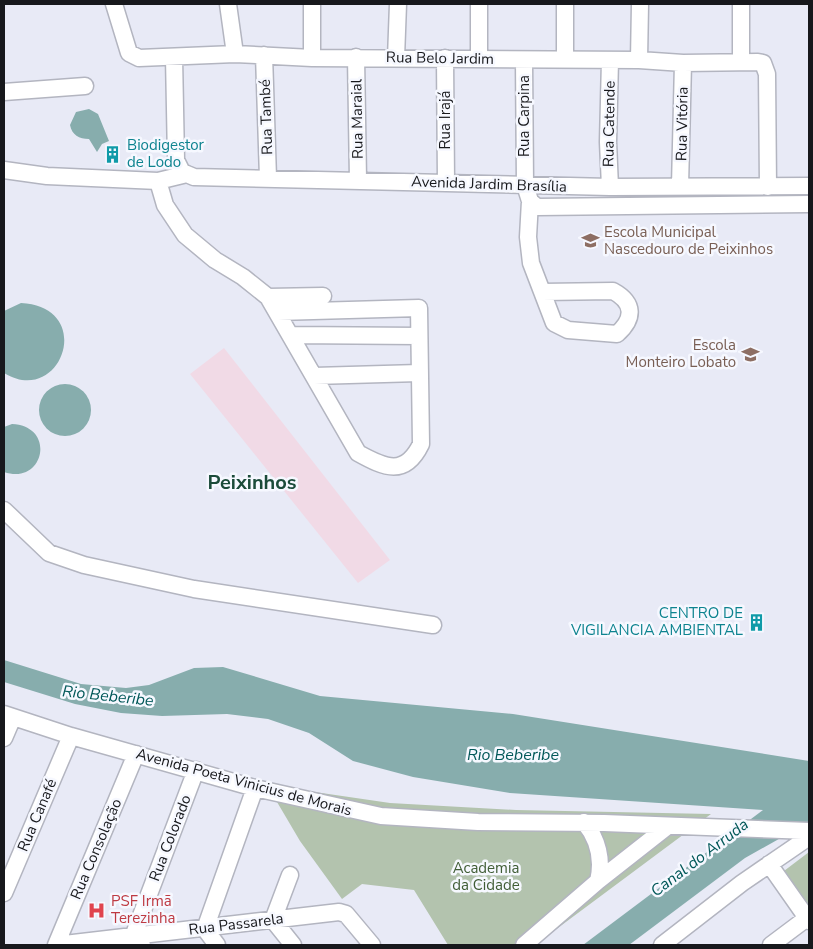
<svg xmlns="http://www.w3.org/2000/svg" width="813" height="949" font-family="'Nunito Sans',sans-serif">
<style>
.industrial{fill:#f1dae6}
.green{fill:#b3c3ae}
.water{fill:#87adad}
.lines{fill:none;stroke-linecap:round;stroke-linejoin:round}
.minor-casing{stroke:#b3b5c0;stroke-width:19}
.minor{stroke:#fff;stroke-width:16}
.labels{text-anchor:middle;stroke-width:5;stroke-linejoin:round;paint-order:stroke}
.street-label{font-size:15px;fill:#17181c;stroke:#f6f8ff}
.culture-label{font-size:15px;fill:#0d838f;stroke:#f6f8ff;text-anchor:start}
.education-label{font-size:15px;fill:#785e54;stroke:#f6f8ff;text-anchor:start}
.park-label{font-size:15px;fill:#405d36;stroke:#f6f8ff}
.health-label{font-size:15px;fill:#be3a42;stroke:#f6f8ff;text-anchor:start}
.water-label{font-size:16px;font-style:italic;fill:#025859;stroke:#f6f8ff}
.district-label{font-size:20px;font-weight:bold;fill:#1b4b3a;stroke:#f6f8ff}
</style>
<rect width="100%" height="100%" fill="#e8eaf6"/>
<path class="industrial" d="M224 348 390 560 358 583 190 374Z"/>
<path class="green" d="M267 785 390 803 516 810 711 814 535 945H448L414 890 362 884 342 899 300 841Z
M809 852V914L780 874Z"/>
<path class="water" d="M89 109 98 114 109 141 102 144 97 152 89 139C79 139 72 135 70 125L76 112Z
M21 303C97 307 61 408 4 373V311Z
M39 410a26 26 0 1 1 52 0a26 26 0 1 1-52 0Z
M12 424C57 426 44 486 4 472V427Z
M4 660 81 684 126 688 149 685 194 668 223 667 320 696 513 714 809 761V822L745 858 629 945H583L763 810 510 793 413 777 353 761 309 733 268 719 227 714 162 716 121 713 75 704 4 682Z"/>
<g class="lines">
<defs>
<path id="minor" d="M114 4 129 53 139 58 235 54 312 58 639 60 683 63 758 62 763 63 767 74 768 187
M228 4 235 54
M479 4V58
M741 4V62
M264 55 268 178
M174 57 176 160 182 172 194 177 610 187 809 186
M356 57 358 180
M312 58V4
M396 58 398 4
M445 58 446 183
M565 59V4
M639 60 640 4
M524 61 525 185 530 201 528 237 531 263 554 323 568 330 617 334C634 319 635 303 613 291L542 292
M4 92 85 86
M4 170 47 176 158 181 187 174
M158 181 165 205 185 235 215 260 243 277 268 297 358 453C385 468 405 477 421 444L419 308 278 312
M680 186 683 63
M610 187 608 142 610 60
M530 201 537 207 809 204
M268 297 323 296
M291 335 419 336
M314 376 419 373
M4 510 49 553 84 565 194 589 433 625
M4 714 71 736 255 788 381 816 478 822 604 823 809 831
M4 738 13 717
M584 822C598 839 603 860 598 881
M769 864 809 921
M290 875 273 920 293 945
M4 893 71 736
M56 945 339 912 346 914 372 945
M56 945 136 754
M142 945 134 934 196 770
M217 945 205 929 255 788
M524 945 598 881 668 826
M662 945 742 883 809 837
M771 945 807 918"/>
</defs>
<use href="#minor" class="minor-casing"/>
<use href="#minor" class="minor"/>
</g>
<defs>
<symbol id="building-bare" viewBox="-9 -9 18 18"><path d="M-4-6H4V6H1V3H-1V6H-4ZM-2.5-4.3h1.7v1.8h-1.7ZM.8-4.3h1.7v1.8H.8ZM-2.5-1h1.7V.8h-1.7ZM.8-1h1.7V.8H.8Z" fill="#0f9aa8" stroke="#f6f8ff" stroke-width="2.5" paint-order="stroke"/></symbol>
<symbol id="school-bare" viewBox="-9 -9 18 18"><path d="M0-5L7-2L0 1L-7-2ZM-4 1L0 2.5L4 1V4Q0 6-4 4Z" fill="#8d6e63" stroke="#f6f8ff" stroke-width="2.5" paint-order="stroke"/></symbol>
<symbol id="hospital-bare" viewBox="-9 -9 18 18"><path d="M-5-5h3v3.5h4V-5h3V5h-3V1.5h-4V5h-3Z" fill="#e0444e" stroke="#f6f8ff" stroke-width="2.5" paint-order="stroke"/></symbol>
</defs>
<g fill-rule="evenodd">
<use href="#building-bare" x="100" y="142" width="25" height="25"/>
<use href="#school-bare" x="578" y="228" width="25" height="25"/>
<use href="#school-bare" x="738" y="342" width="25" height="25"/>
<use href="#building-bare" x="744" y="610" width="25" height="25"/>
<use href="#hospital-bare" x="84" y="898" width="25" height="25"/>
</g>
<g class="labels">
<g class="street-label">
<text transform="translate(440 58) rotate(1)" y="5">Rua Belo Jardim</text>
<text transform="translate(524 116) rotate(-90)" y="5">Rua Carpina</text>
<text transform="translate(266 117) rotate(-92)" y="5">Rua També</text>
<text transform="translate(357 119) rotate(-91)" y="5">Rua Maraial</text>
<text transform="translate(445 120) rotate(-90)" y="5">Rua Irajá</text>
<text transform="translate(609 124) rotate(-89)" y="5">Rua Catende</text>
<text transform="translate(682 124) rotate(-89)" y="5">Rua Vitória</text>
<text transform="translate(489 184) rotate(2)" y="5">Avenida Jardim Brasília</text>
<text transform="translate(244 782) rotate(15)" y="5">Avenida Poeta Vinicius de Morais</text>
<text transform="translate(37 815) rotate(-67)" y="5">Rua Canafé</text>
<text transform="translate(170 838) rotate(-69)" y="5">Rua Colorado</text>
<text transform="translate(96 849) rotate(-67)" y="5">Rua Consolação</text>
<text transform="translate(236 924) rotate(-7)" y="5">Rua Passarela</text>
</g>
<g class="culture-label">
<text x="127" y="150">Biodigestor<tspan x="127" dy="17">de Lodo</tspan></text>
<text x="743" y="618" text-anchor="end">CENTRO DE<tspan x="743" dy="17">VIGILANCIA AMBIENTAL</tspan></text>
</g>
<g class="education-label">
<text x="604" y="237">Escola Municipal<tspan x="604" dy="17">Nascedouro de Peixinhos</tspan></text>
<text x="736" y="350" text-anchor="end">Escola<tspan x="736" dy="17">Monteiro Lobato</tspan></text>
</g>
<g class="park-label">
<text x="486" y="873">Academia<tspan x="486" dy="17">da Cidade</tspan></text>
</g>
<g class="health-label">
<text x="111" y="906">PSF Irmã<tspan x="111" dy="17">Terezinha</tspan></text>
</g>
<g class="water-label">
<text transform="translate(108 695) rotate(6)" y="6">Rio Beberibe</text>
<text x="513" y="760">Rio Beberibe</text>
<text transform="translate(699 857) rotate(-37)" y="6">Canal do Arruda</text>
</g>
<g class="district-label">
<text x="252" y="489">Peixinhos</text>
</g>
</g>
<rect width="813" height="949" fill="none" stroke="#17181c" stroke-width="10"/>
</svg>
